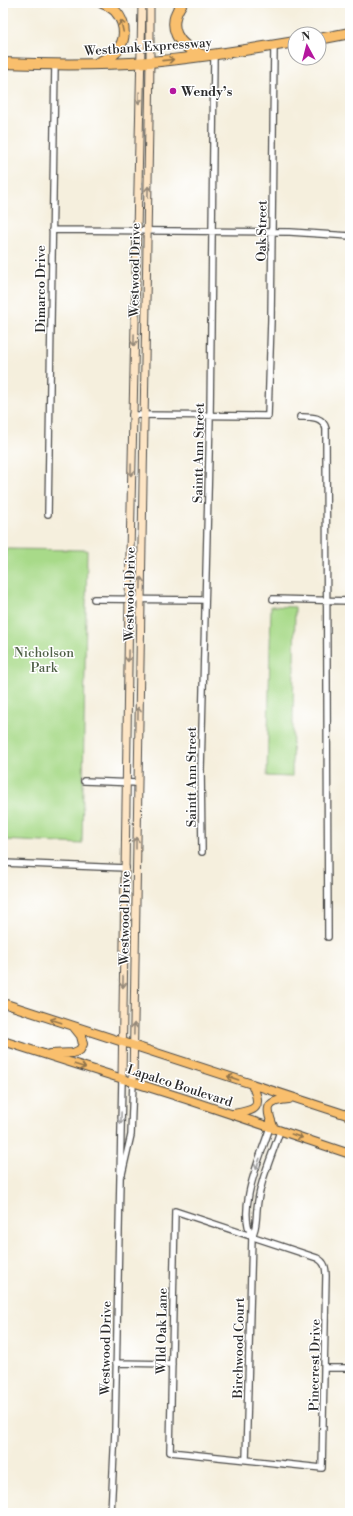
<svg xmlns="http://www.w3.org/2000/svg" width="353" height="1516" font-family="'Libre Bodoni',serif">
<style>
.green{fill:#a8da89;stroke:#6a825a}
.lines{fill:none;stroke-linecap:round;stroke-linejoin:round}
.street-casing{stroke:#494846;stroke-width:8}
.secondary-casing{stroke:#494846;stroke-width:9}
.primary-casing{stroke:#494846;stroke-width:10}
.highway-casing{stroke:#494846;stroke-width:12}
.street{stroke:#fff;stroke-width:5.5}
.secondary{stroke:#fde5c5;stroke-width:7}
.primary{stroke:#f9bf6d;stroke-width:8}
.highway{stroke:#f9bf6d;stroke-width:10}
.oneway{stroke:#92754c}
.oneway2{stroke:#948878}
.oneway3{stroke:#a0a0a0}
.poi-dot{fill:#b5179e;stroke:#fff;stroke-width:1.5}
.labels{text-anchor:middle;stroke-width:3;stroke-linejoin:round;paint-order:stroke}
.street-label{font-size:13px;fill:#2b2b2b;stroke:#fff}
.poi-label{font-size:13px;font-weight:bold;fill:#2b2b2b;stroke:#fff;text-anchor:start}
.park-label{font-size:13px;fill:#506047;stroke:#fff}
</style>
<rect width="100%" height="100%" fill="#fff"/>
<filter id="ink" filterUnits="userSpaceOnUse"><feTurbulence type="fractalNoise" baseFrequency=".025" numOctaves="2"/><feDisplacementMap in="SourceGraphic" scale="8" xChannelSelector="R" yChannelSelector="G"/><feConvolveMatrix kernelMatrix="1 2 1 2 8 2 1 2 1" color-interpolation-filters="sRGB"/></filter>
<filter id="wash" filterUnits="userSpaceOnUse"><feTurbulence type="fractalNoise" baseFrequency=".012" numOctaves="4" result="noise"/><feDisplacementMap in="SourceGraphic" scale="16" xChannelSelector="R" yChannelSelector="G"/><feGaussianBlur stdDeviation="0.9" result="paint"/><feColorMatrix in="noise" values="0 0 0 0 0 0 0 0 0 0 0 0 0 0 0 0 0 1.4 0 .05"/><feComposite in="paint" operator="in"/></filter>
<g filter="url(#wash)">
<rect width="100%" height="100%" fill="#f5efdd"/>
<path class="green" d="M5 549 87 550 82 844 3 840V688Z
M271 606 295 607 292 777 267 776Z"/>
</g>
<g filter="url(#ink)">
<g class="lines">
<defs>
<path id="street" d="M52 230 290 232 350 236
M132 415 268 416 271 320 274 46
M300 417C311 417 323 416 326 429L328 937
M48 514 55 64
M94 599 205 600
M273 599 350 601
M84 781 137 783
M202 852 201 769 210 416 214 55
M3 863 126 868
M122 1174 131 1135 133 1082
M175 1211 317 1258C325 1262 326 1268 326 1276L322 1468 170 1452Z
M252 1236C236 1209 261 1156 270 1127
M252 1236C257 1228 256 1219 257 1209 259 1183 272 1156 280 1131
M116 1363 172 1364
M324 1368H350
M246 1460 252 1236
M111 1513 115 1431 122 1079"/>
<path id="secondary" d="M122 1079 129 598 142 3
M133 1082 150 62V3"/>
<path id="primary" d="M3 1003 350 1116
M3 1041 186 1099 350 1154
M50 1054 73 1053 80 1050 83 1044 81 1036 73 1026
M233 1114C256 1110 263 1109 252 1084
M274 1129C266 1109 264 1101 289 1099"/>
<path id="highway" d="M182 3C165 27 178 46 202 55
M319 39 350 33
M99 62C106 59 112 57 117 51 131 34 122 9 102 3
M3 63C52 65 101 65 150 62 198 58 247 50 295 42"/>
</defs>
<use href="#street" class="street-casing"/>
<use href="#secondary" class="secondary-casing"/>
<use href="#primary" class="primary-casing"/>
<use href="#highway" class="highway-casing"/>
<use href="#street" class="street"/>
<use href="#secondary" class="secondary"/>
<use href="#primary" class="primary"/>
<use href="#highway" class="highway"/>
</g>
<defs><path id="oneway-shaft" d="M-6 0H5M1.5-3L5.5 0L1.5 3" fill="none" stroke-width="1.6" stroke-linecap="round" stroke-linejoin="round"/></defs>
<g class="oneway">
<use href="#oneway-shaft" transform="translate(122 26) rotate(-102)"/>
<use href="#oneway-shaft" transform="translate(168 60) rotate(-6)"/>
<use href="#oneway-shaft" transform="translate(56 1021) rotate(-162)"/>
<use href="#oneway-shaft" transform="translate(80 1066) rotate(18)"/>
<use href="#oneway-shaft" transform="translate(233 1078) rotate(-161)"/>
<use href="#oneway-shaft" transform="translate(297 1136) rotate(19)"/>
</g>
<g class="oneway2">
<use href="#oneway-shaft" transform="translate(139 98) rotate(91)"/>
<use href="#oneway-shaft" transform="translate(148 192) rotate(-89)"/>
<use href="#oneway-shaft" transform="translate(134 340) rotate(91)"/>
<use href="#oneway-shaft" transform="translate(131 470) rotate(91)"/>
<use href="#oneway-shaft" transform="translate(141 583) rotate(-89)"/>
<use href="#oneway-shaft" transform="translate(128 656) rotate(91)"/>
<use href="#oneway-shaft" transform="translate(138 713) rotate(-89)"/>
<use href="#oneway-shaft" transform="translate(136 843) rotate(-90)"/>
<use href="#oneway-shaft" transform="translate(123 982) rotate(91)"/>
<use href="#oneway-shaft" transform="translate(134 1029) rotate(-89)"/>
</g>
<g class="oneway3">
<use href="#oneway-shaft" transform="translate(121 1118) rotate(91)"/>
<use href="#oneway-shaft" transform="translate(258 1164) rotate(108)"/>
</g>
</g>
<circle class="poi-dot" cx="173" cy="91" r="4"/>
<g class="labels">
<g class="street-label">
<text transform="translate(148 46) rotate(-4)" y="5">Westbank Expressway</text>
<text transform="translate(261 231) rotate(-89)" y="5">Oak Street</text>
<text transform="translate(134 270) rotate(-89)" y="5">Westwood Drive</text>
<text transform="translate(40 289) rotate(-90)" y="5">Dimarco Drive</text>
<text transform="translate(198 453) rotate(-89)" y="5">Saintt Ann Street</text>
<text transform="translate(129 594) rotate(-89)" y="5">Westwood Drive</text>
<text transform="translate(191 777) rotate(-90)" y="5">Saintt Ann Street</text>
<text transform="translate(124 918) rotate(-89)" y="5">Westwood Drive</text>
<text transform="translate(180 1085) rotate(18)" y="5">Lapalco Boulevard</text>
<text transform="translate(161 1331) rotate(-89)" y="5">WIld Oak Lane</text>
<text transform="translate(105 1348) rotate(-89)" y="5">Westwood Drive</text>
<text transform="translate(238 1348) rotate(-89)" y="5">Birchwood Court</text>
<text transform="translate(314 1365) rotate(-89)" y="5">Pinecrest Drive</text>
</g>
<g class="poi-label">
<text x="181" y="96">Wendy’s</text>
</g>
<g class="park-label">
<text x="44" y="657">Nicholson<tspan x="44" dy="15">Park</tspan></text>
</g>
</g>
<rect width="353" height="1516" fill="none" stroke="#fff" stroke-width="16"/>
<g transform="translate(307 46) rotate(353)"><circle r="19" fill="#ffffff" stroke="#aaaaaa"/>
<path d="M0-3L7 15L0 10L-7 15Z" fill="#b5179e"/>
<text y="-6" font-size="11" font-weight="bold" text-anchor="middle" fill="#2b2b2b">N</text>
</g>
</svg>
